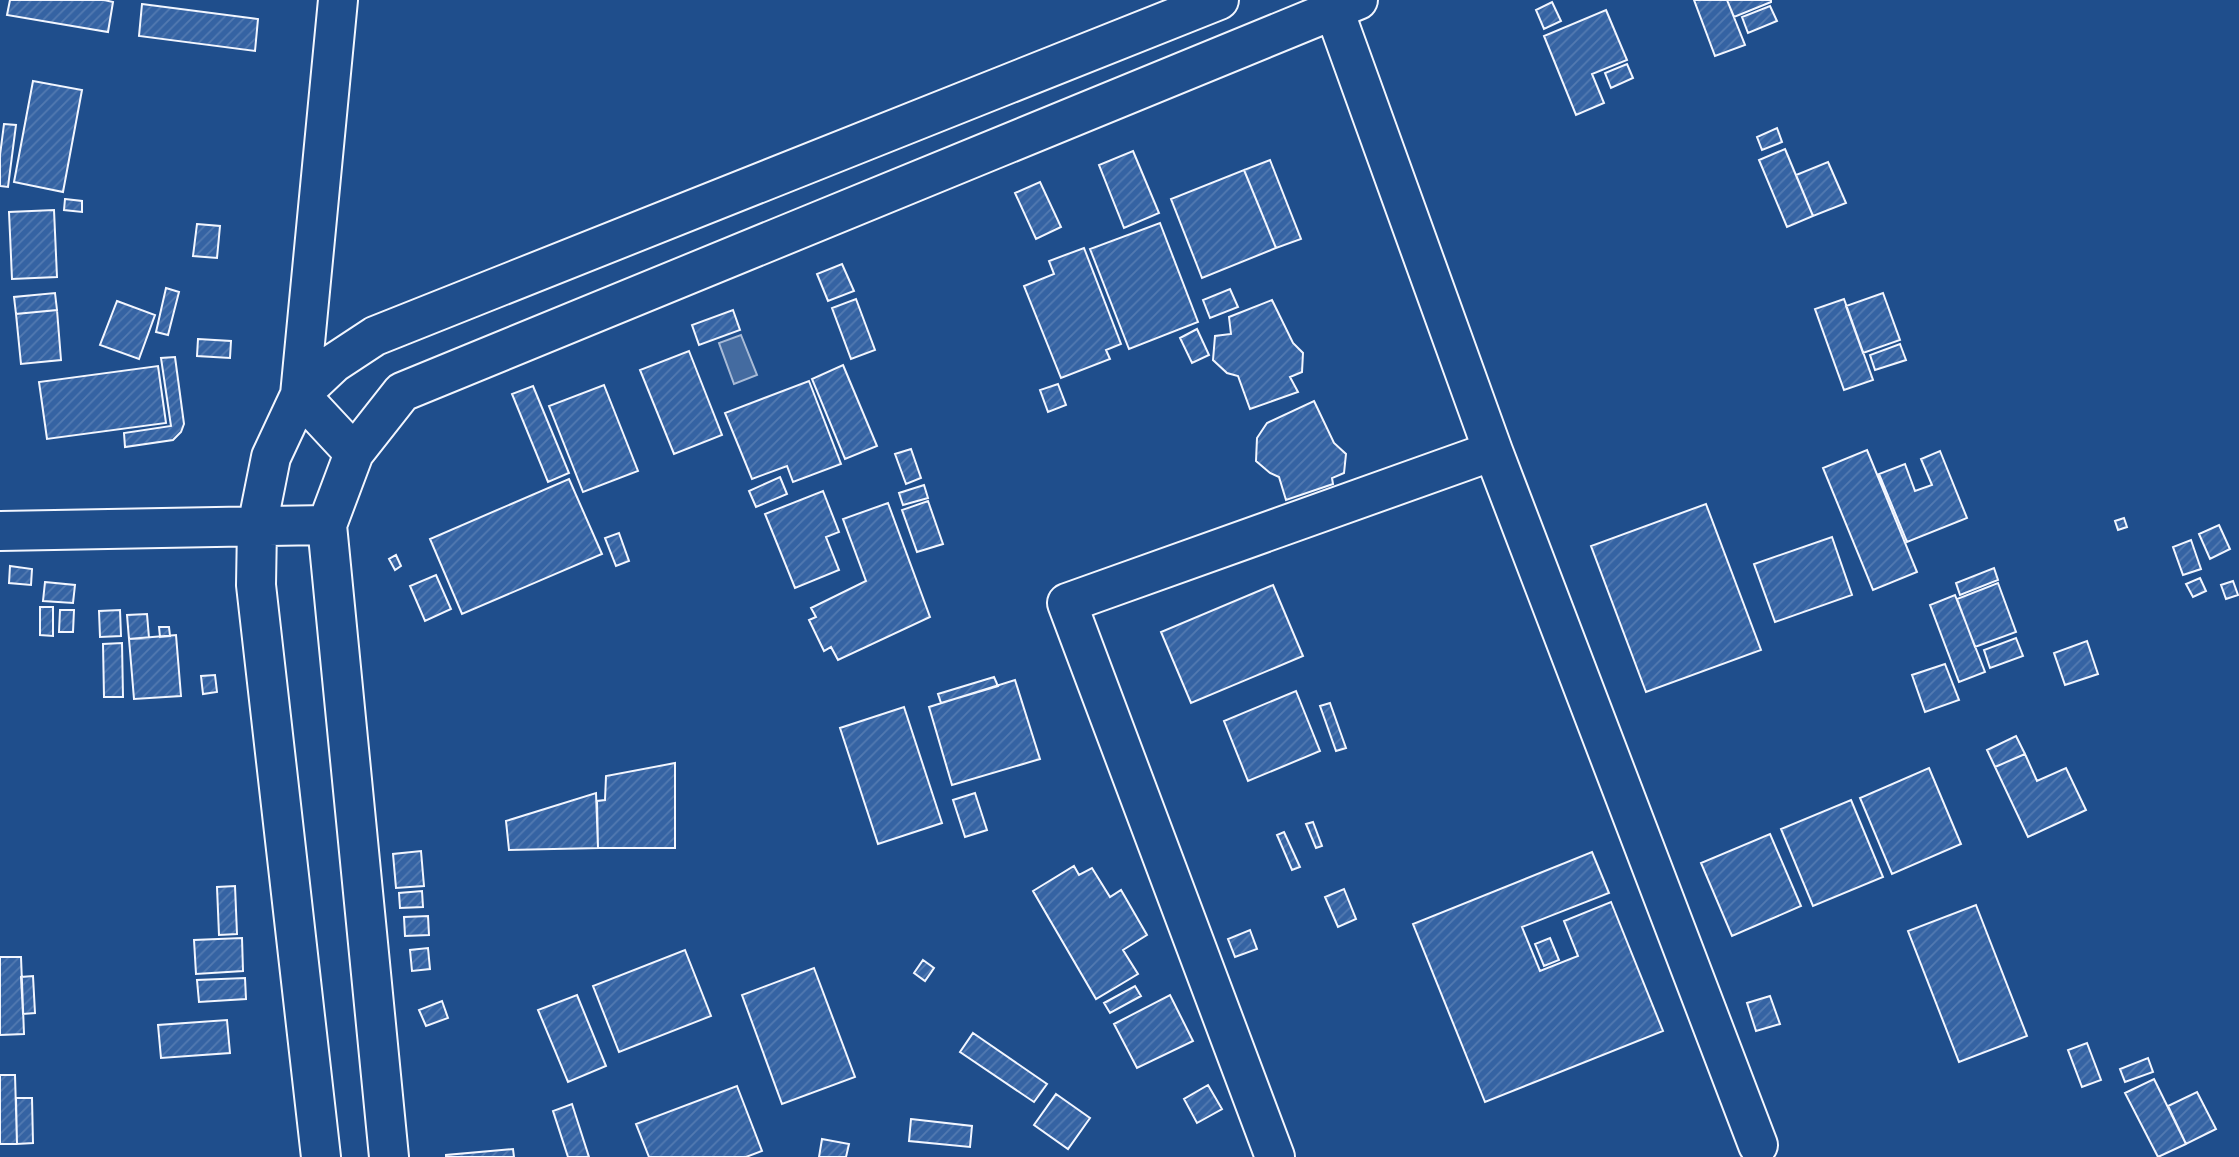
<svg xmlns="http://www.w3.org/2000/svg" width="2239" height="1157" font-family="Commissioner,sans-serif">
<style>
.water{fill:#446ba0;stroke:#a8bbd7;stroke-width:2}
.building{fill:url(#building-hatch);stroke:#f2f6ff;stroke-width:2}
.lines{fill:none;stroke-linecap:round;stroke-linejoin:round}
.minor-casing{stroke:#f2f6ff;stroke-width:42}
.minor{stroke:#1f4e8c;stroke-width:38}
</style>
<defs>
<pattern id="building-hatch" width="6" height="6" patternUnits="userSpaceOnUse" patternTransform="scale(1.75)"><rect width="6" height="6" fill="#3563a3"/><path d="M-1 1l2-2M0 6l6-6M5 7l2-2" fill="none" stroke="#537ab1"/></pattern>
</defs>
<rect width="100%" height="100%" fill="#1f4e8c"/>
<path class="water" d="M741 335 757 375 734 384 719 343Z"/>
<path class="building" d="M10 0H104L113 2 108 32 7 15Z
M1694 0H1727L1745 45 1715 56Z
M1727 0H1771V2L1734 17Z
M1552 2 1561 21 1544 29 1536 10Z
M142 4 258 19 255 51 139 36Z
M1770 6 1777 21 1748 33 1742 17Z
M1606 10 1627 60 1592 74 1604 103 1576 115 1544 36Z
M1627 64 1633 78 1611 88 1605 73Z
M33 81 82 90 63 192 14 182Z
M4 124 16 125 8 187 0 186V155Z
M1777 128 1782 142 1762 150 1757 137Z
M1785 149 1813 216 1787 227 1759 160Z
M1133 151 1159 213 1124 228 1099 165Z
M1270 160 1301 239 1276 248 1244 170Z
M1828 162 1846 203 1813 216 1796 175Z
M1244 170 1276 248 1202 278 1171 199Z
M1040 182 1061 227 1036 239 1015 193Z
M65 199 82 201V212L64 210Z
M54 210 57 277 12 279 9 212Z
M1160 223 1198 322 1129 349 1090 249Z
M197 224 220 226 217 258 193 256Z
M1084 248 1121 344 1106 350 1110 359 1061 378 1024 286 1054 274 1049 261Z
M842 264 854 291 828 301 817 274Z
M166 288 179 292 168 335 156 332Z
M1230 289 1238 307 1210 318 1203 300Z
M55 293 57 310 16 314 14 297Z
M1883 293 1900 340 1863 353 1846 306Z
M856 299 875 350 851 359 832 308Z
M1844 299 1873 380 1844 390 1815 309Z
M1272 300 1293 343 1303 353 1302 372 1290 377 1298 392 1250 409 1238 376 1227 373 1213 360 1215 336 1231 334 1229 317Z
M117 301 155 315 139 359 100 345Z
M57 310 61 360 21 364 16 314Z
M733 310 740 330 699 345 692 325Z
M1197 329 1209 355 1192 363 1180 338Z
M198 339 231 341 230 358 197 356Z
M1900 344 1906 360 1875 370 1870 355Z
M689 351 722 435 674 454 640 370Z
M175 357 184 424 181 432 173 440 125 447 124 433 171 426 161 358Z
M843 365 877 446 845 459 812 379Z
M158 366 166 423 47 439 39 382Z
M809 381 841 464 793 482 787 466 752 479 725 413Z
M1058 384 1066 405 1048 412 1040 390Z
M604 385 638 471 583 492 549 406Z
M533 386 569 473 548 482 512 394Z
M1314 401 1334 443 1346 454 1344 473 1332 478 1333 484 1286 500 1279 477 1270 473 1256 461 1257 438 1267 423Z
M911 449 921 478 906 484 895 454Z
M1867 450 1917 572 1873 590 1823 468Z
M1940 451 1967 518 1907 542 1879 474 1905 464 1915 491 1932 485 1921 459Z
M780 477 787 494 756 507 749 491Z
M569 479 602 554 462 614 430 539Z
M924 485 928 498 903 505 899 493Z
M823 491 839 532 826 537 839 570 795 588 765 514Z
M928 501 943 544 917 552 902 510Z
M888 503 930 617 838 660 831 647 824 651 809 620 816 617 811 608 866 581 843 519Z
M1706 504 1761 650 1646 692 1591 546Z
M2124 518 2127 527 2118 530 2115 521Z
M2219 525 2230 549 2210 559 2199 534Z
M619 533 629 561 616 566 605 538Z
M1832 537 1852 595 1775 622 1754 564Z
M2191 540 2201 569 2183 575 2173 547Z
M396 555 401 566 395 570 389 559Z
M10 566 32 569 31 585 9 583Z
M1994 568 1998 580 1960 595 1956 583Z
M436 575 451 609 425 621 410 586Z
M2200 578 2206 591 2193 597 2186 584Z
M2233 581 2238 595 2226 599 2221 585Z
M45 582 75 585 73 603 43 601Z
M1998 583 2016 632 1975 647 1957 599Z
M1273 585 1303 656 1191 703 1161 632Z
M1955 595 1985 672 1959 682 1930 605Z
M40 607H53V636L40 635Z
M60 610H74L73 632H59Z
M120 610 121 636 100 637 99 611Z
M147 614 149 638 129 639 127 615Z
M159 627H169L170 636 160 637Z
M176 635 181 696 134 699 129 639Z
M2016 638 2023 656 1990 668 1984 650Z
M2087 641 2098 674 2065 685 2054 653Z
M122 643 123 697H104L103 644Z
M1945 664 1959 700 1925 712 1912 675Z
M215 675 217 692 203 694 201 676Z
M994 677 998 686 941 703 938 694Z
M1015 680 1040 759 952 785 929 707Z
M1296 691 1320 751 1248 781 1224 721Z
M1330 703 1346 748 1336 751 1320 706Z
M904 707 942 823 878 844 840 728Z
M2016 736 2025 754 1995 767 1987 750Z
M2025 754 2037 781 2066 768 2086 810 2028 837 1995 767Z
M675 763V848H598L597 801 605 800 606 776Z
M1929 768 1961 844 1892 874 1860 798Z
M596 793 598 848 509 850 506 821Z
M975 793 987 830 965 837 953 800Z
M1851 800 1883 877 1813 906 1781 829Z
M1313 822 1322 846 1316 848 1306 824Z
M1284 832 1300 867 1292 870 1277 835Z
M1770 834 1801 906 1732 936 1701 863Z
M421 851 424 886 396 888 393 854Z
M1592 852 1609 893 1522 927 1540 971 1578 956 1564 921 1611 902 1663 1031 1485 1102 1413 924Z
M1074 866 1079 875 1092 868 1110 897 1121 890 1147 935 1123 950 1138 974 1096 999 1033 891Z
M235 886 237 934 219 935 217 887Z
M1344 889 1356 919 1338 927 1325 897Z
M422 891 423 907 400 908 399 893Z
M1976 905 2027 1036 1959 1062 1908 931Z
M428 916 429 935 405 936 404 917Z
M1250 930 1257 949 1235 957 1228 939Z
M242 938 243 971 196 974 194 940Z
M1550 938 1559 960 1544 966 1535 944Z
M428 948 430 969 412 971 410 950Z
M685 950 711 1016 619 1052 593 986Z
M0 957H21L24 1034 0 1035Z
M923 960 934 968 925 981 914 973Z
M814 968 855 1077 782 1104 742 995Z
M33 976 35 1013 23 1014 21 977Z
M245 978 246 999 199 1002 197 980Z
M1135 986 1141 996 1110 1013 1104 1003Z
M577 995 606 1066 568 1082 538 1010Z
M1170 995 1193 1041 1137 1068 1114 1024Z
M1770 996 1780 1024 1756 1031 1747 1003Z
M442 1001 448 1018 426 1026 419 1010Z
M227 1020 230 1053 161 1058 158 1025Z
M973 1033 1047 1084 1034 1102 960 1052Z
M2087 1043 2101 1080 2082 1087 2068 1050Z
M2148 1058 2153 1072 2125 1082 2120 1069Z
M0 1075H15L17 1144H0Z
M2154 1079 2186 1144 2158 1157 2125 1093Z
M1208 1085 1222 1109 1197 1123 1184 1099Z
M737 1086 762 1151 746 1157H649L636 1124Z
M2197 1092 2216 1129 2186 1144 2168 1106Z
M1056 1094 1090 1118 1068 1149 1034 1125Z
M16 1098H32L33 1143 17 1144Z
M572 1104 589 1157H568L553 1111Z
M911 1119 972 1126 970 1147 909 1141Z
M822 1139 849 1144 846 1157H819Z
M513 1149 514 1157H446V1155Z"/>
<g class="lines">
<defs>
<path id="minor" d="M338 0 300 395 354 453
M1334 10 1493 451 1758 1145
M0 531 327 525
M321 1157 256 585 257 527 271 457 300 395 334 363 375 336 1219 0
M389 1157 327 525 354 453 402 392 1358 0
M1275 1157 1067 603 1493 451"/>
</defs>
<use href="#minor" class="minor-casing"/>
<use href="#minor" class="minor"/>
</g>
</svg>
